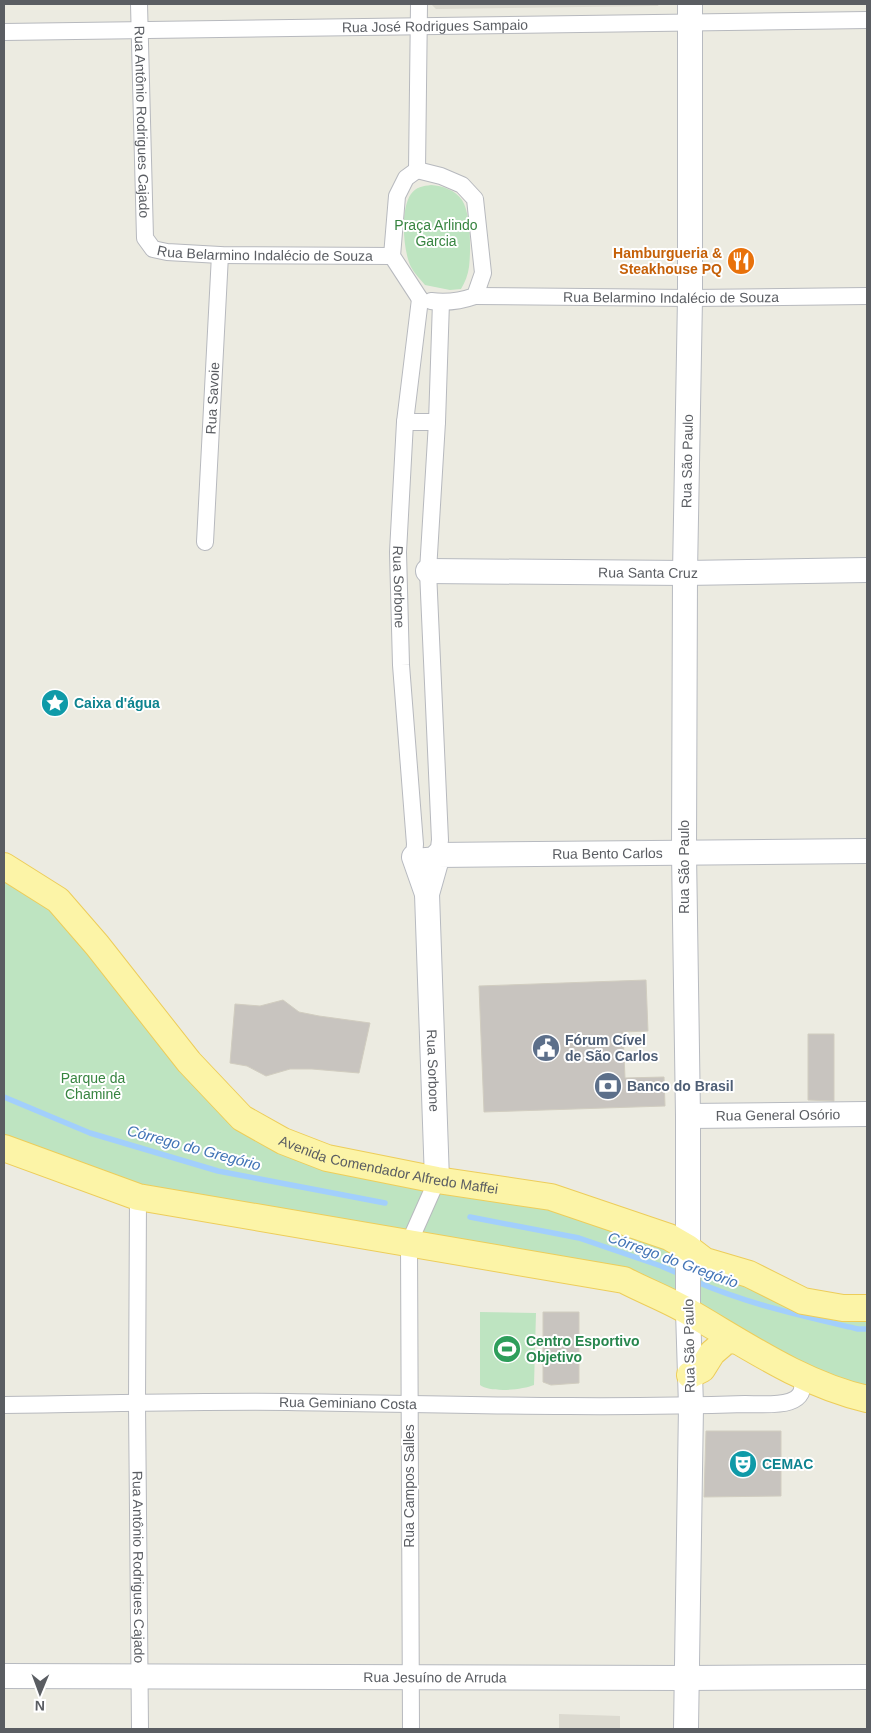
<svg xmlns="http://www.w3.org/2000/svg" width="871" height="1733" font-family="Arial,sans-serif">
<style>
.education{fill:#dcdad0}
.green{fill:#bee4c1}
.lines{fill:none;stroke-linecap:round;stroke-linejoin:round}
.stream{stroke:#a2cffc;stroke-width:5.5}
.building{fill:#c8c4bf;stroke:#d1cdc0}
.street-casing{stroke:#b7b9be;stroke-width:18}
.secondary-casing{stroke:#b7bac0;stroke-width:26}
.primary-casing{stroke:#edcd5a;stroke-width:28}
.street{stroke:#fff;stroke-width:16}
.secondary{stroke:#fff;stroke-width:24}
.primary{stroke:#fcf4a7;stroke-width:26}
.labels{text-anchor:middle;stroke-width:4;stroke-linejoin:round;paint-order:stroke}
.street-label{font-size:14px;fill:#5a5d62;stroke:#fff}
.park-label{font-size:14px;fill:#378440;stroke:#fff}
.food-label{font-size:14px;font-weight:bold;fill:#c56008;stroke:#fff;text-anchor:end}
.culture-label{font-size:14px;font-weight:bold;fill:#0d838f;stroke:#fff;text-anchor:start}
.service-label{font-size:14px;font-weight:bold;fill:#4e5e75;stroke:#fff;text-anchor:start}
.leisure-label{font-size:14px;font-weight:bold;fill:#27864d;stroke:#fff;text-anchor:start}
.water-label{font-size:15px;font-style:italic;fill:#4274b6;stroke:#fff}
</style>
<rect width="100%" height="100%" fill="#ecebe1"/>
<path class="education" d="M431 4H659L658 6 436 9Z
M559 1714 620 1716V1729H559Z"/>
<path class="green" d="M431 185C443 186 455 190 462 200 471 214 471 250 469 267 468 275 465 282 461 289L450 290 425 285C420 279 414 273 411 267 403 251 400 209 411 194 416 187 423 186 431 185Z
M4 866 127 984 283 1141 551 1197 705 1261 867 1308V1399L624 1280 138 1197 4 1148Z
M480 1312 536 1313 534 1385C522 1390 490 1393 480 1385Z"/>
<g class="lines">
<path class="stream" d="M4 1097 90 1133 218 1171 385 1203
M470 1217 579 1238 661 1266 682 1275
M695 1281C747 1304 803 1316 858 1329H867"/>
</g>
<path class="building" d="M646 980 648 1031 623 1032 625 1078 664 1077 665 1106 484 1112 479 986Z
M283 1000 299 1012 319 1016 370 1023 359 1073 312 1069H290L266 1076 247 1066 230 1063 235 1004 260 1006Z
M808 1034H834V1101L808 1100Z
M543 1312H579V1383L551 1385 543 1382Z
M706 1431H781V1496L704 1497Z"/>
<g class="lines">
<defs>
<g id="street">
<path id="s1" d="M139 4 145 238 153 249 167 252 220 255 392 256"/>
<path id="s2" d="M4 32 867 20"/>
<path d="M417 170 441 176 462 185 475 199 483 273 475 296C461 301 446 303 431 301"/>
<path d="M417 170 419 4"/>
<path d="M417 170 406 178 397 196 392 256 420 299"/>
<path id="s3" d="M475 296 690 298 867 296"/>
<path id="s4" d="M420 299 405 422 398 552 401 665 415 844 414 857 438 855 440 840 428 571 437 422 441 302"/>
<path d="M405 422H437"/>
<path id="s5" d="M205 542 220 255"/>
<path id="s6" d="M138 1197 137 1404 140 1729"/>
<path id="s7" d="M4 1405C98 1404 193 1401 288 1402 440 1404 593 1409 745 1404 766 1404 813 1410 800 1376"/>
<path d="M411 1729 409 1243 437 1180"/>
</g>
<g id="secondary">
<path id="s8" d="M428 571 685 573 867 570"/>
<path id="s9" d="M414 857 427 894 437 1180"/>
<path id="s10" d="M427 894 438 855 867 851"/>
<path id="s11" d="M688 1116 867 1114"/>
<path id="s12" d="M4 1676 686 1678 867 1677"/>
<path id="s13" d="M686 1729 691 1406 688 1311V1116L684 853 685 573 690 298V4"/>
</g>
<g id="primary">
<path id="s14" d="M4 866 58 900 97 945 189 1062 242 1118 283 1141 327 1158 437 1180 551 1197 669 1237 688 1248 705 1261 749 1274 803 1301 843 1308H867"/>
<path d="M4 1148 138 1197 624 1280C645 1291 669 1300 689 1312 746 1345 802 1384 867 1399"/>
<path d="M690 1375 702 1369 712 1353 726 1341 734 1340"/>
</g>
</defs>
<use href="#street" class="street-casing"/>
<use href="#secondary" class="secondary-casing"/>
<use href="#primary" class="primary-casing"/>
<use href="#street" class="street"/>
<use href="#secondary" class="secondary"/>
<use href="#primary" class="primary"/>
</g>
<defs>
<symbol id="restaurant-disc" viewBox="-11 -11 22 22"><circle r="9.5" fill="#e8710a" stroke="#fff"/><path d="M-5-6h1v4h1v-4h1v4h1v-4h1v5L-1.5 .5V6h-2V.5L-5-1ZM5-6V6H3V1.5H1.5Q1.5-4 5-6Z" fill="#fff"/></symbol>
<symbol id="sight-disc" viewBox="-11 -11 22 22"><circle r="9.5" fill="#0f9aa8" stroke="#fff"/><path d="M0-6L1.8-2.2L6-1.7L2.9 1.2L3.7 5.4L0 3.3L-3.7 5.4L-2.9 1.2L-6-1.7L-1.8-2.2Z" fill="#fff"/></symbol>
<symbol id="civic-disc" viewBox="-11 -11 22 22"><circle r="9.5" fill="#5c6f8a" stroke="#fff"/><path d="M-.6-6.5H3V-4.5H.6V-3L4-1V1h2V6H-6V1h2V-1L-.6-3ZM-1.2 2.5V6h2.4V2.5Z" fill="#fff"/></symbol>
<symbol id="bank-disc" viewBox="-11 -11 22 22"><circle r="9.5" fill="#5c6f8a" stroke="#fff"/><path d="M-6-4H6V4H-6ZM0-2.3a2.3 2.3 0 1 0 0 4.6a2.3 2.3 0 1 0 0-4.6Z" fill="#fff"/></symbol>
<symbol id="stadium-disc" viewBox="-11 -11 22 22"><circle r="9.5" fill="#2e9e5b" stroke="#fff"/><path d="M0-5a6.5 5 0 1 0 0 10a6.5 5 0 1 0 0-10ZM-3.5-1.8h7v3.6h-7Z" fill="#fff"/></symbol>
<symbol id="theatre-disc" viewBox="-11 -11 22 22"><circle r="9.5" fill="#0f9aa8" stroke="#fff"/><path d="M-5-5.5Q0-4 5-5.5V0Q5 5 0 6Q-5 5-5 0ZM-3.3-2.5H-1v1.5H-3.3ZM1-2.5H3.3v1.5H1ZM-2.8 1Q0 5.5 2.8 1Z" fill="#fff"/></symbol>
</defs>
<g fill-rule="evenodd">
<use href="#restaurant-disc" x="725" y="245" width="32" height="32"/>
<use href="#sight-disc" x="39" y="687" width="32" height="32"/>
<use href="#civic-disc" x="530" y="1032" width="32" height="32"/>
<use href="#bank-disc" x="592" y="1070" width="32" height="32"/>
<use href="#stadium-disc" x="491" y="1333" width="32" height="32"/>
<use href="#theatre-disc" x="727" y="1448" width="32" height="32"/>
</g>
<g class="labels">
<g class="street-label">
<text dy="5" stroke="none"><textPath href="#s2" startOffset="431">Rua José Rodrigues Sampaio</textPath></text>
<text dy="5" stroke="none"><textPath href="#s1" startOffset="118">Rua Antônio Rodrigues Cajado</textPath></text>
<text dy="5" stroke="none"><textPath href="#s1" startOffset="360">Rua Belarmino Indalécio de Souza</textPath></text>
<text dy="5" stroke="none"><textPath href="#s3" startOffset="196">Rua Belarmino Indalécio de Souza</textPath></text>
<text dy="5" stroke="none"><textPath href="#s5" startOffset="144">Rua Savoie</textPath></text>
<text dy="5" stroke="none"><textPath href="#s13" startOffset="1268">Rua São Paulo</textPath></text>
<text dy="5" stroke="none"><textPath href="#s8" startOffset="220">Rua Santa Cruz</textPath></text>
<text dy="5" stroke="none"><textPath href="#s4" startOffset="289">Rua Sorbone</textPath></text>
<text dy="5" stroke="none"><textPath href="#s10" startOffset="210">Rua Bento Carlos</textPath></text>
<text transform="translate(684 867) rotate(-90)" y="5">Rua São Paulo</text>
<text dy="5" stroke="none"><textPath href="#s9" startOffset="216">Rua Sorbone</textPath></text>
<text dy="5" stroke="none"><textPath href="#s11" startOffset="90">Rua General Osório</textPath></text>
<text dy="5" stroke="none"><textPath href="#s14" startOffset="505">Avenida Comendador Alfredo Maffei</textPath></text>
<text transform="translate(689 1346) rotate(-91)" y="5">Rua São Paulo</text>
<text dy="5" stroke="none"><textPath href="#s7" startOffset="344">Rua Geminiano Costa</textPath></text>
<text transform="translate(409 1486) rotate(-90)" y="5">Rua Campos Salles</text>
<text dy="5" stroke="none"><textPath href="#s6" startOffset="370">Rua Antônio Rodrigues Cajado</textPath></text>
<text dy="5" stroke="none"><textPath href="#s12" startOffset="431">Rua Jesuíno de Arruda</textPath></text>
</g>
<g class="park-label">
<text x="436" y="230">Praça Arlindo<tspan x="436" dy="16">Garcia</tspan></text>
<text x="93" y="1083">Parque da<tspan x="93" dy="16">Chaminé</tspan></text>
</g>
<g class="food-label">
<text x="722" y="258">Hamburgueria &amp;<tspan x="722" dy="16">Steakhouse PQ</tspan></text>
</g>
<g class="culture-label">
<text x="74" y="708">Caixa d'água</text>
<text x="762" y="1469">CEMAC</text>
</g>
<g class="service-label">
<text x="565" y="1045">Fórum Cível<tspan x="565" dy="16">de São Carlos</tspan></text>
<text x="627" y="1091">Banco do Brasil</text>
</g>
<g class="leisure-label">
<text x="526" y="1346">Centro Esportivo<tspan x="526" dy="16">Objetivo</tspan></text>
</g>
<g class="water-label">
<text transform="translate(194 1148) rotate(15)" y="5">Córrego do Gregório</text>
<text transform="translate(673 1260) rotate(20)" y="5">Córrego do Gregório</text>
</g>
</g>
<rect width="871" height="1733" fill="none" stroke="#5a5d62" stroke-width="10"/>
<g transform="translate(40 1693) rotate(181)" stroke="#ffffff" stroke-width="4" paint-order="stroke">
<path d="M0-4L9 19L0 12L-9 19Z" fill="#5a5d62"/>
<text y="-8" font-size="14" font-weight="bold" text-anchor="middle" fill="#5a5d62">N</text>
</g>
</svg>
